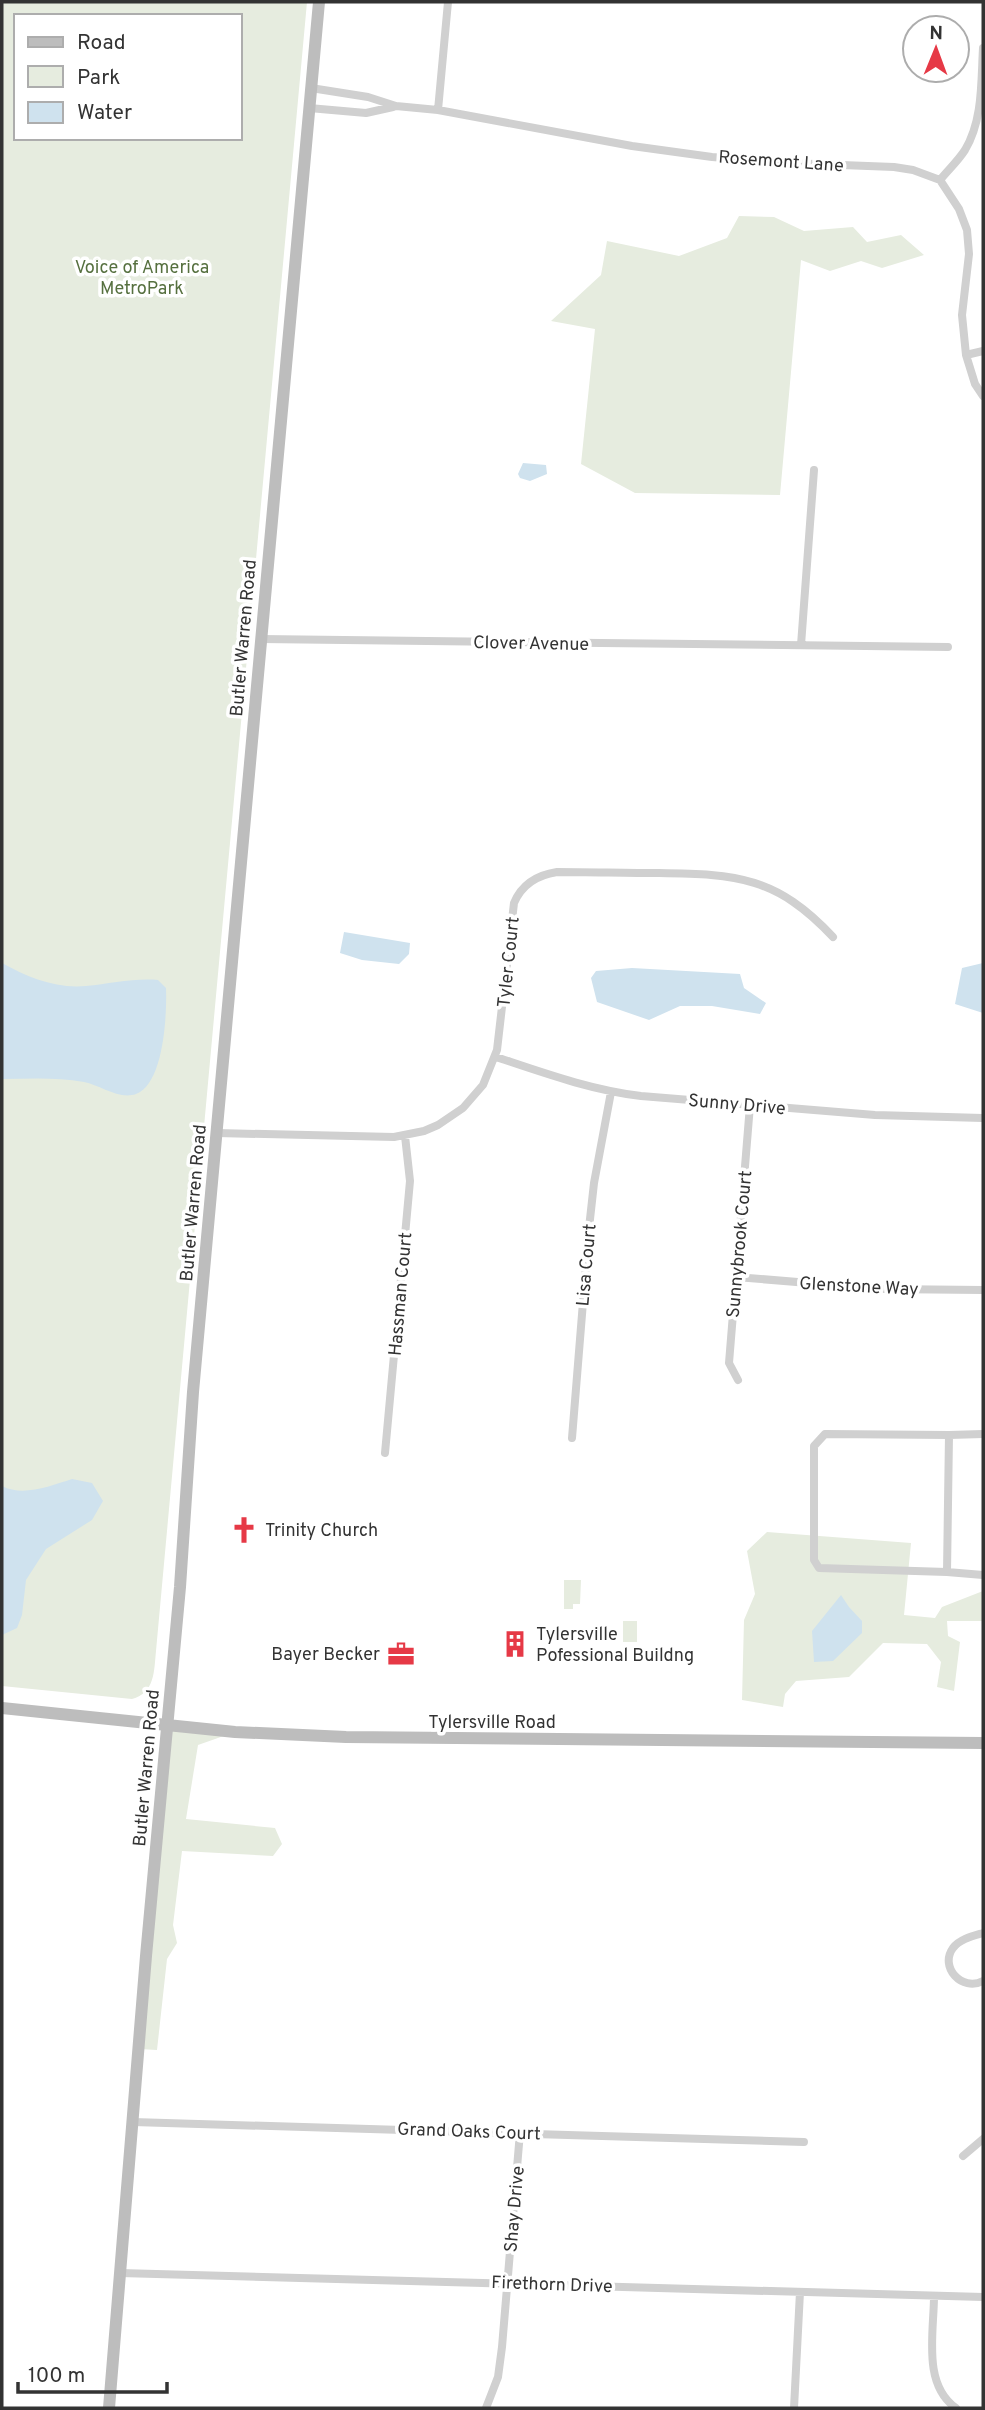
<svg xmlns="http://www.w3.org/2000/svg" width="985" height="2410" font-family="Overpass,sans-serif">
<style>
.green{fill:#e6ecdf;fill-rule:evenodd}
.water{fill:#cfe2ee}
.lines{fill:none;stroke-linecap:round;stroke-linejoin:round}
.street{stroke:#d0d0d0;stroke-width:8}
.secondary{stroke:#bdbdbd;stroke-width:12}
.labels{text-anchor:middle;stroke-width:7;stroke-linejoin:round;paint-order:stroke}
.street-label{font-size:18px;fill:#333;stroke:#fff}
.park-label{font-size:18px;fill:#56703f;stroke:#fff}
.poi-label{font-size:18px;fill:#333;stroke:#fff;text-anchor:start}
</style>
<rect width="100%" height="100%" fill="#fff"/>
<path class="green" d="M2 2H307L156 1651C154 1671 155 1693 132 1699L2 1686ZM16 16H240V138H16Z
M739 216 774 217 804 231 853 227 867 242 901 235 924 255 882 268 861 261 830 271 801 260 780 495 635 493 581 464 595 329 551 321 601 275 607 241 679 256 727 238Z
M767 1532 911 1543 904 1615 935 1618 942 1607 983 1591V1621H947L948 1636 960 1642 954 1691 937 1687 941 1662 927 1644 883 1643 849 1677 796 1681 785 1694 783 1707 742 1700 744 1620 755 1594 747 1551Z
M564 1580H581L580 1604H573V1609H564Z
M623 1621H637V1642H623Z
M167 1725 235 1732 198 1745 186 1819 275 1828 282 1844 273 1856 182 1851 173 1925 177 1943 167 1959 157 2050 139 2049Z"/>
<path class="water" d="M523 463 546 465 547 474 530 481 520 478 518 474Z
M344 932 410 943 409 954 399 964 362 960 340 953Z
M2 963C27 977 56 989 86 986 110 984 133 978 158 980L166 988C167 1014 164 1084 136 1094 119 1100 100 1085 84 1082 56 1077 29 1079 2 1079Z
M983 963V1013L955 1004 962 968Z
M632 968 740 974 744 988 766 1003 760 1014 712 1006H680L649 1020 597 1002 591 978 596 971Z
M72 1479 92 1483 103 1501 92 1520 46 1549 26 1580 22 1615 17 1628 2 1635V1486C23 1497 50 1486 72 1479Z
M841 1595 849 1607 862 1621V1633L833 1661 814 1662 812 1631Z"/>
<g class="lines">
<path class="street" d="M311 88 368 97 396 106 438 110 632 146 712 157 789 163 894 167 913 170 940 180 959 209 967 230 969 254 962 315 966 355 975 384 983 396
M309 108 366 113 393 107
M438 110 448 2
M940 180C948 170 958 161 965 150 983 120 981 82 983 48
M966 355 983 351
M261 639 948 647
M801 645 814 470
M496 1057C544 1073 591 1090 641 1096L875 1115 983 1118
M217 1133 394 1137 424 1131 438 1125 463 1108 483 1085 497 1050 514 903C522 884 537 875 557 872 591 872 625 873 659 873 737 874 777 877 833 937
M736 1277 882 1289 983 1290
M738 1380 729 1363 750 1105
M983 1434 949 1435 947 1572 983 1575
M572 1438 589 1228 594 1183 611 1092
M385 1453 410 1181 405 1136
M947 1572 819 1568 814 1560V1446L825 1434 949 1435
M983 1933C973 1936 960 1939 953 1948 939 1967 962 1992 983 1981
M133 2122 804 2142
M963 2156 983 2139
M120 2273 983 2297
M934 2296C934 2332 922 2384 956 2408
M486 2408 498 2377 502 2347 520 2132
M794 2408 800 2292"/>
<path class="secondary" d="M2 1708 235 1732 346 1737 983 1743
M109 2408 146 1956 180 1587 193 1392 319 2"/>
</g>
<defs>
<symbol id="church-bare" viewBox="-9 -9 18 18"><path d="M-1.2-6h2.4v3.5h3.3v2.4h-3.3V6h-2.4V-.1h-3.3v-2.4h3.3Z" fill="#e63946" stroke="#fff" stroke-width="2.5" paint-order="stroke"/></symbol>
<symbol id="building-bare" viewBox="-9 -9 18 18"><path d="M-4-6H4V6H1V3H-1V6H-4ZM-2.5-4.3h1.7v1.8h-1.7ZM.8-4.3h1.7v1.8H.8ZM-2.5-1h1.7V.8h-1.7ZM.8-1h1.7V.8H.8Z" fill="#e63946" stroke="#fff" stroke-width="2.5" paint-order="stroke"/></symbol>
<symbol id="office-bare" viewBox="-9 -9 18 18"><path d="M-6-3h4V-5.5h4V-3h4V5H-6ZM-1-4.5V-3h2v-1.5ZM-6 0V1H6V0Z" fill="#e63946" stroke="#fff" stroke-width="2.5" paint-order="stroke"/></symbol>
</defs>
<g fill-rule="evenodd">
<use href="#church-bare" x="225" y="1511" width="38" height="38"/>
<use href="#building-bare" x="496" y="1625" width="38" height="38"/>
<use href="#office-bare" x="382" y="1635" width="38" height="38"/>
</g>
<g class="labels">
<g class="street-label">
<text transform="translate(781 161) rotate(4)" y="6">Rosemont Lane</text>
<text transform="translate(243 638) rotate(-85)" y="6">Butler Warren Road</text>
<text transform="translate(531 643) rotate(1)" y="6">Clover Avenue</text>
<text transform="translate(508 962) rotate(-84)" y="6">Tyler Court</text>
<text transform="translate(737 1104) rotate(5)" y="6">Sunny Drive</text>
<text transform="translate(193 1203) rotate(-85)" y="6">Butler Warren Road</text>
<text transform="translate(739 1244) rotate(-85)" y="6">Sunnybrook Court</text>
<text transform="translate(586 1265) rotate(-85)" y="6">Lisa Court</text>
<text transform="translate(859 1286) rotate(3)" y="6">Glenstone Way</text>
<text transform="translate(400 1294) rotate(-85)" y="6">Hassman Court</text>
<text x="492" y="1728">Tylersville Road</text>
<text transform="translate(146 1768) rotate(-85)" y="6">Butler Warren Road</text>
<text transform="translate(469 2131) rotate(2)" y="6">Grand Oaks Court</text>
<text transform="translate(514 2209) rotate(-85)" y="6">Shay Drive</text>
<text transform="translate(552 2284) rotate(2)" y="6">Firethorn Drive</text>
</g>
<g class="park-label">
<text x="142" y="273">Voice of America<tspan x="142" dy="21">MetroPark</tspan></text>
</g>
<g class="poi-label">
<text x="265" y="1536">Trinity Church</text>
<text x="536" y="1640">Tylersville<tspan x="536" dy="21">Pofessional Buildng</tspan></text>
<text x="380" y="1660" text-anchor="end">Bayer Becker</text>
</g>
</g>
<rect width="985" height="2410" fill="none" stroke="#333333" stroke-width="7"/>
<rect x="14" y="14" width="228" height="126" fill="#ffffff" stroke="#adadad" stroke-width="2"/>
<rect x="28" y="37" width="35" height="10" fill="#bdbdbd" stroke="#adadad" stroke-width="2"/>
<text x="77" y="49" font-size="21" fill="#333333">Road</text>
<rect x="28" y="66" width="35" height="21" fill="#e6ecdf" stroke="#adadad" stroke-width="2"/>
<text x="77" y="84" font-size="21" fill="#333333">Park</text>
<rect x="28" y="102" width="35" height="21" fill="#cfe2ee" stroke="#adadad" stroke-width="2"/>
<text x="77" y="119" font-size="21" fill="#333333">Water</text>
<g transform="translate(936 49) rotate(1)"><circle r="33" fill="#ffffff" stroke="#adadad" stroke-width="2"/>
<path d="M0-5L12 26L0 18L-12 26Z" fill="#e63946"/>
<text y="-10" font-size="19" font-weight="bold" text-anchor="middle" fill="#333333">N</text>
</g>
<path d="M18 2382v10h149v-10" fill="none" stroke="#333333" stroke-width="3.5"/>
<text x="28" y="2382" font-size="21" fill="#333333" stroke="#ffffff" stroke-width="5" paint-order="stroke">100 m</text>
</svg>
